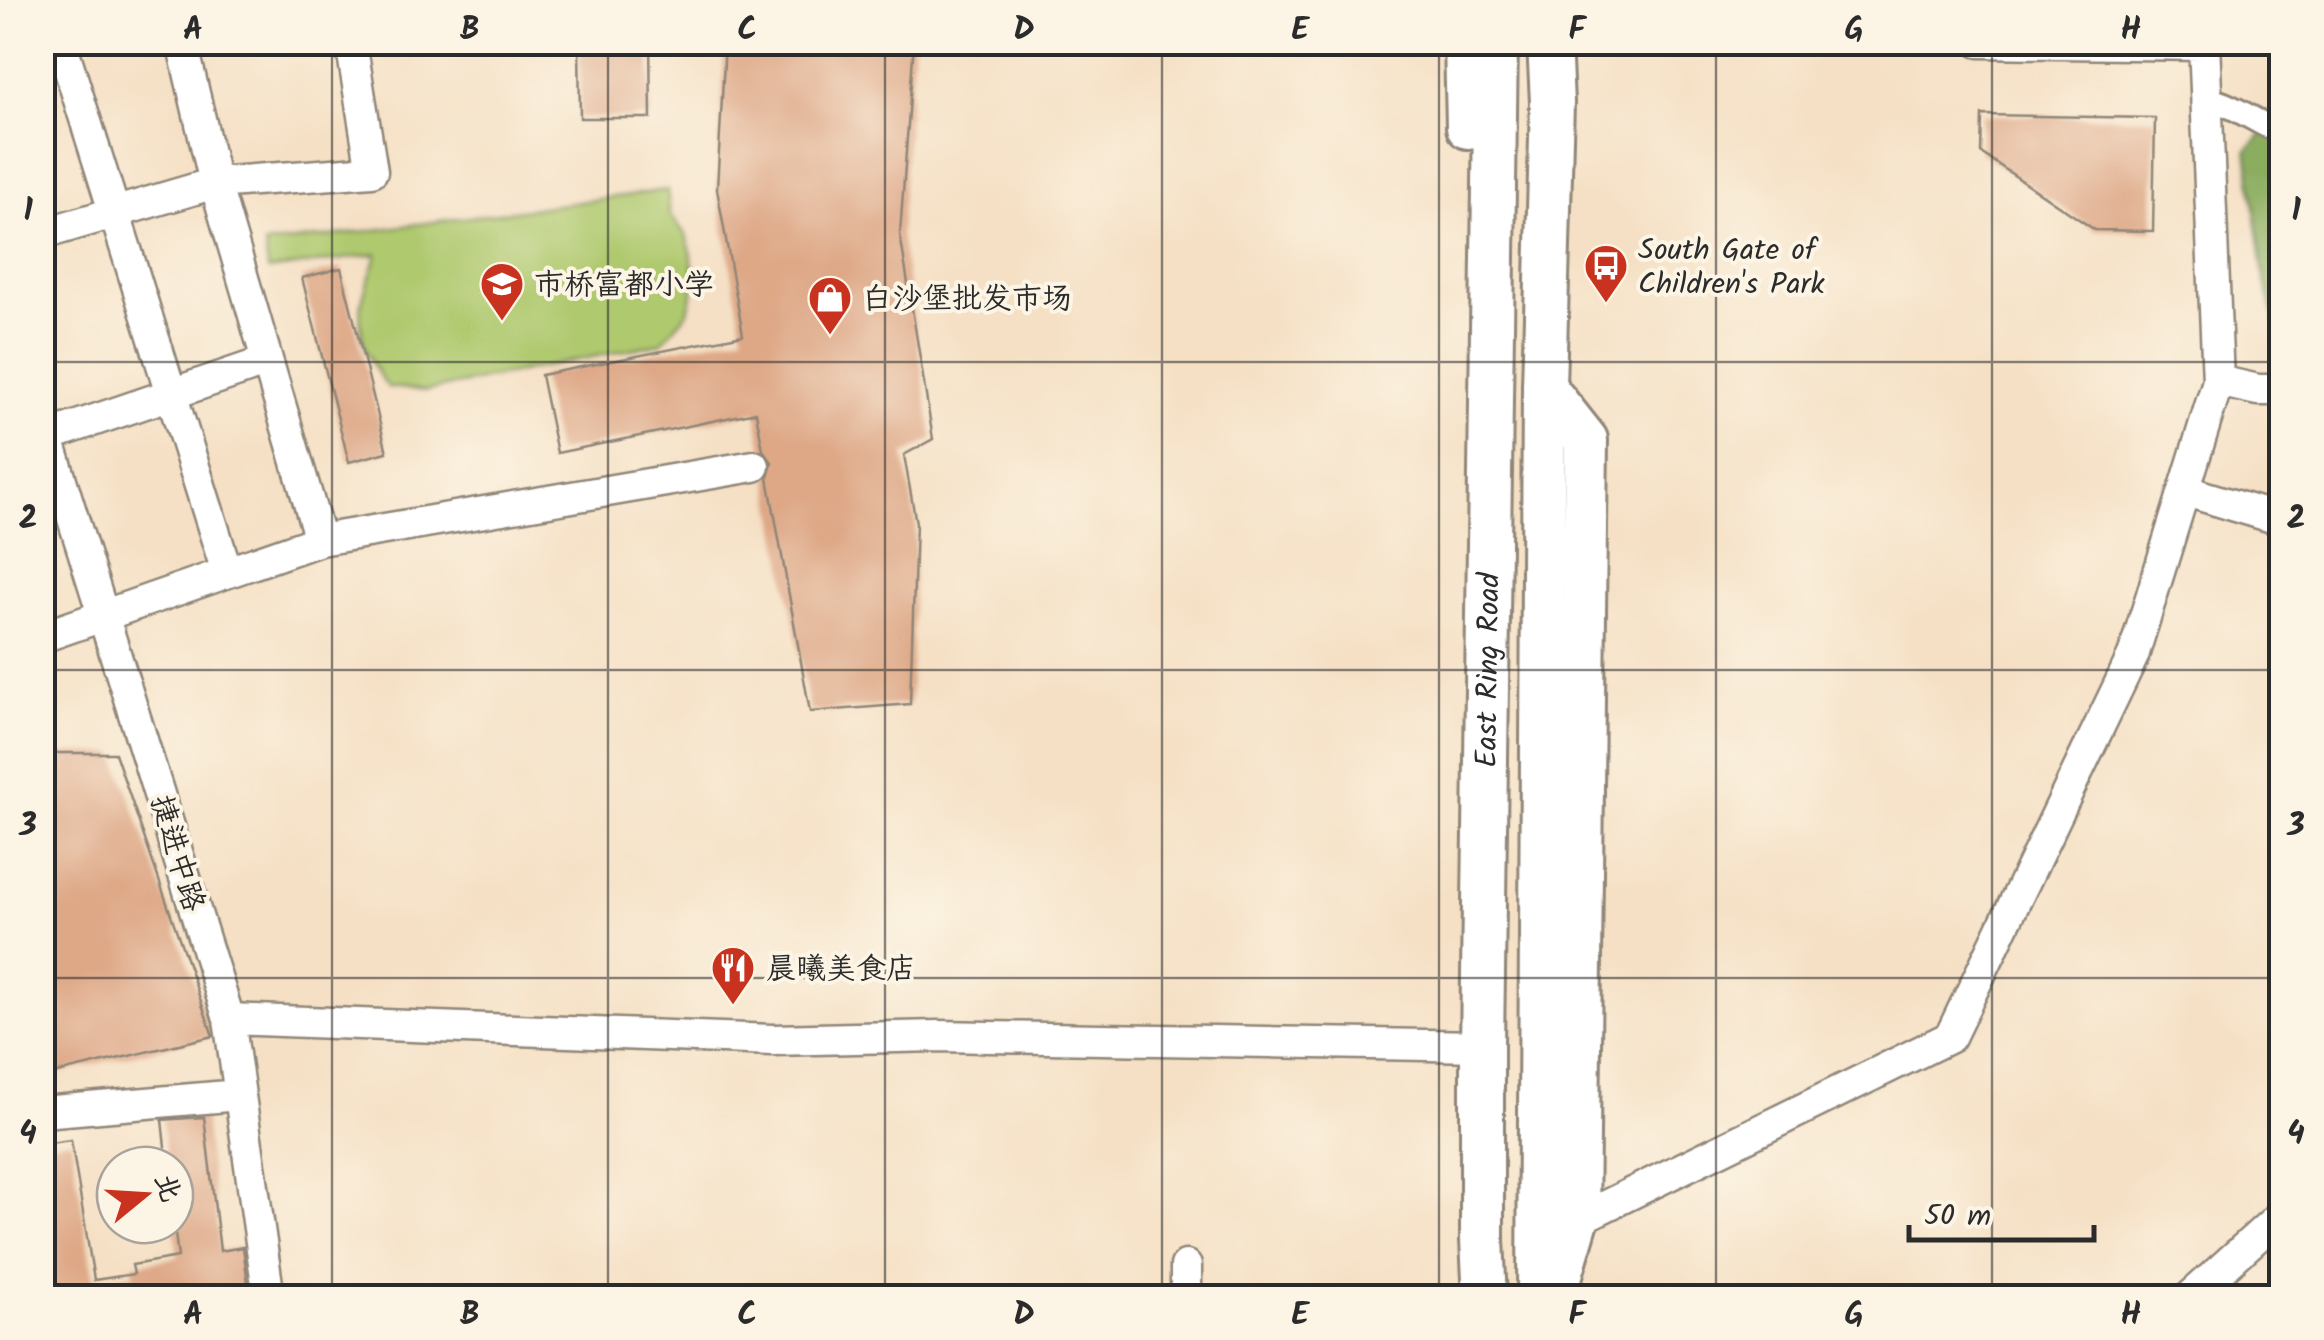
<svg xmlns="http://www.w3.org/2000/svg" width="2324" height="1340" font-family="Kalam,'LXGW WenKai TC',sans-serif">
<style>
.green{fill:#afc96e;stroke:#6d7a4c;stroke-width:2.5}
.forest{fill:#8bad61;stroke:#5b6c46;stroke-width:2.5}
.building{fill:#dea887}
.lines{fill:none;stroke-linecap:round;stroke-linejoin:round}
.pedestrian-casing{stroke:#908678;stroke-width:28}
.minor-casing{stroke:#908678;stroke-width:35}
.secondary-casing{stroke:#908678;stroke-width:48}
.pedestrian{stroke:#fff;stroke-width:22}
.minor{stroke:#fff;stroke-width:30}
.secondary{stroke:#fff;stroke-width:42}
.grid{fill:none;stroke:#2b2b2b;stroke-width:2.5;stroke-opacity:0.55}
.labels{text-anchor:middle;stroke-width:8;stroke-linejoin:round;paint-order:stroke}
.poi-label{font-size:30px;fill:#2b2b2b;stroke:#fcf5e5;text-anchor:start}
.street-label{font-size:30px;fill:#2b2b2b;stroke:#fcf5e5}
.neatline{fill:none;stroke:#2b2b2b;stroke-width:4}
.grid-label{font-size:32px;text-anchor:middle;font-weight:bold;fill:#2b2b2b}
</style>
<rect width="100%" height="100%" fill="#fcf5e5"/>
<filter id="ink" filterUnits="userSpaceOnUse"><feTurbulence type="fractalNoise" baseFrequency=".01" numOctaves="2"/><feDisplacementMap in="SourceGraphic" scale="20" xChannelSelector="R" yChannelSelector="G"/><feConvolveMatrix kernelMatrix="1 2 1 2 8 2 1 2 1" color-interpolation-filters="sRGB"/></filter>
<filter id="wash" filterUnits="userSpaceOnUse"><feTurbulence type="fractalNoise" baseFrequency=".0048" numOctaves="4" result="noise"/><feDisplacementMap in="SourceGraphic" scale="40" xChannelSelector="R" yChannelSelector="G"/><feGaussianBlur stdDeviation="2.25" result="paint"/><feColorMatrix in="noise" values="0 0 0 0 0 0 0 0 0 0 0 0 0 0 0 0 0 1.4 0 .05"/><feComposite in="paint" operator="in"/></filter>
<g filter="url(#wash)">
<rect width="100%" height="100%" fill="#f5e0c5"/>
<path class="green" d="M667 190 670 214 686 235 691 251 695 283 688 312 661 343 426 391 388 387C370 365 358 338 361 307 363 290 373 272 377 254L268 270 265 245Z"/>
<path class="forest" d="M2281 115V343L2264 278 2247 150Z"/>
<g id="blocks">
<path class="building" d="M579 42H650L651 118H580Z
M725 42H914L900 234 933 439 904 455 916 523 910 704 810 712 768 478 772 462 763 450 756 412 557 453 541 375 743 335 717 189Z
M1982 115 2155 118 2153 231 2095 230 1981 153Z
M341 268 387 452 349 462 302 278Z
M51 753H115L213 1036 45 1076Z
M204 1117 220 1251 243 1247 250 1298H42V1144L71 1140 94 1280 134 1274 132 1265 178 1257 174 1225 175 1165H167L162 1120Z"/>
</g>
</g>
<g filter="url(#ink)">
<use href="#blocks" fill-opacity="0" stroke="#908678" stroke-width="2.5"/>
<g class="lines">
<defs>
<path id="pedestrian" d="M2208 99C2235 105 2255 122 2282 133"/>
<path id="minor" d="M61 42 227 572
M1979 42 2204 45
M42 234 215 183 182 42
M2218 381 2258 390H2282
M42 419 229 1019 269 1298
M48 436 265 362
M2186 491 2282 520
M320 540 215 183 372 171 351 42
M42 637 320 540 754 466
M229 1019 773 1040 938 1036 1482 1046
M42 1112 239 1095
M1577 1220 1950 1037 2133 656 2218 381 2204 42
M1186 1266V1298
M2189 1298 2282 1214"/>
<g id="secondary">
<path d="M1466 42 1468 127"/>
<path d="M1544 387 1586 440 1577 1220 1554 1298"/>
<path id="s1" d="M1485 1298 1482 1240V1046L1496 42"/>
<path d="M1539 1298 1544 387 1552 103 1549 42"/>
</g>
</defs>
<use href="#pedestrian" class="pedestrian-casing"/>
<use href="#minor" class="minor-casing"/>
<use href="#secondary" class="secondary-casing"/>
<use href="#pedestrian" class="pedestrian"/>
<use href="#minor" class="minor"/>
<use href="#secondary" class="secondary"/>
</g>
</g>
<path class="grid" d="M332 42V1298M608 42V1298M885 42V1298M1162 42V1298M1439 42V1298M1716 42V1298M1992 42V1298M42 362H2282M42 670H2282M42 978H2282"/>
<defs>
<symbol id="bus-pin" viewBox="-11 -11 22 30"><path d="M0 17L-7.5 6A9.5 9.5 0 1 1 7.5 6Z" fill="#c8321e" stroke="#fcf5e5"/><path d="M-5-6H5V4H4V6H2V4H-2V6H-4V4H-5ZM-3.5-4V0h7V-4ZM-3.5 1.2v1.5H-2V1.2ZM2 1.2v1.5H3.5V1.2Z" fill="#fff"/></symbol>
<symbol id="school-pin" viewBox="-11 -11 22 30"><path d="M0 17L-7.5 6A9.5 9.5 0 1 1 7.5 6Z" fill="#c8321e" stroke="#fcf5e5"/><path d="M0-5L7-2L0 1L-7-2ZM-4 1L0 2.5L4 1V4Q0 6-4 4Z" fill="#fff"/></symbol>
<symbol id="shop-pin" viewBox="-11 -11 22 30"><path d="M0 17L-7.5 6A9.5 9.5 0 1 1 7.5 6Z" fill="#c8321e" stroke="#fcf5e5"/><path d="M-5-2.5h2.3a2.7 3.5 0 0 1 5.4 0H5L5.5 6h-11ZM-1.5-2.5h3a1.5 2.3 0 0 0-3 0Z" fill="#fff"/></symbol>
<symbol id="restaurant-pin" viewBox="-11 -11 22 30"><path d="M0 17L-7.5 6A9.5 9.5 0 1 1 7.5 6Z" fill="#c8321e" stroke="#fcf5e5"/><path d="M-5-6h1v4h1v-4h1v4h1v-4h1v5L-1.5 .5V6h-2V.5L-5-1ZM5-6V6H3V1.5H1.5Q1.5-4 5-6Z" fill="#fff"/></symbol>
</defs>
<g fill-rule="evenodd">
<use href="#bus-pin" x="1581" y="241" width="50" height="68"/>
<use href="#school-pin" x="477" y="259" width="50" height="68"/>
<use href="#shop-pin" x="805" y="273" width="50" height="68"/>
<use href="#restaurant-pin" x="708" y="943" width="50" height="68"/>
</g>
<g class="labels">
<g class="poi-label">
<text x="1638" y="259">South Gate of<tspan x="1638" dy="34">Children's Park</tspan></text>
<text x="534" y="294">市桥富都小学</text>
<text x="862" y="308">白沙堡批发市场</text>
<text x="766" y="978">晨曦美食店</text>
</g>
<g class="street-label">
<text dy="10" stroke="none"><textPath href="#s1" startOffset="628">East Ring Road</textPath></text>
<text transform="translate(178 853) rotate(73)" y="10">捷进中路</text>
</g>
</g>
<rect width="2324" height="1340" fill="none" stroke="#fcf5e5" stroke-width="110"/>
<g transform="translate(145 1195) rotate(72)"><circle r="48" fill="#fcf5e5" stroke="#a8a49b" stroke-width="2.5"/>
<path d="M0-8L18 38L0 25L-18 38Z" fill="#c8321e"/>
<text y="-15" font-size="28" font-weight="bold" text-anchor="middle" fill="#2b2b2b">北</text>
</g>
<path d="M1909 1225v15h185v-15" fill="none" stroke="#2b2b2b" stroke-width="5"/>
<text x="1924" y="1225" font-size="30" fill="#2b2b2b" stroke="#fcf5e5" stroke-width="8" paint-order="stroke">50 m</text>
<rect x="55" y="55" width="2214" height="1230" class="neatline"/>
<g class="grid-label">
<text x="193" y="39">A</text>
<text x="470" y="39">B</text>
<text x="747" y="39">C</text>
<text x="1024" y="39">D</text>
<text x="1300" y="39">E</text>
<text x="1577" y="39">F</text>
<text x="1854" y="39">G</text>
<text x="2131" y="39">H</text>
<text x="28" y="220">1</text>
<text x="2296" y="220">1</text>
<text x="28" y="528">2</text>
<text x="2296" y="528">2</text>
<text x="28" y="835">3</text>
<text x="2296" y="835">3</text>
<text x="28" y="1143">4</text>
<text x="2296" y="1143">4</text>
<text x="193" y="1324">A</text>
<text x="470" y="1324">B</text>
<text x="747" y="1324">C</text>
<text x="1024" y="1324">D</text>
<text x="1300" y="1324">E</text>
<text x="1577" y="1324">F</text>
<text x="1854" y="1324">G</text>
<text x="2131" y="1324">H</text>
</g>
</svg>
